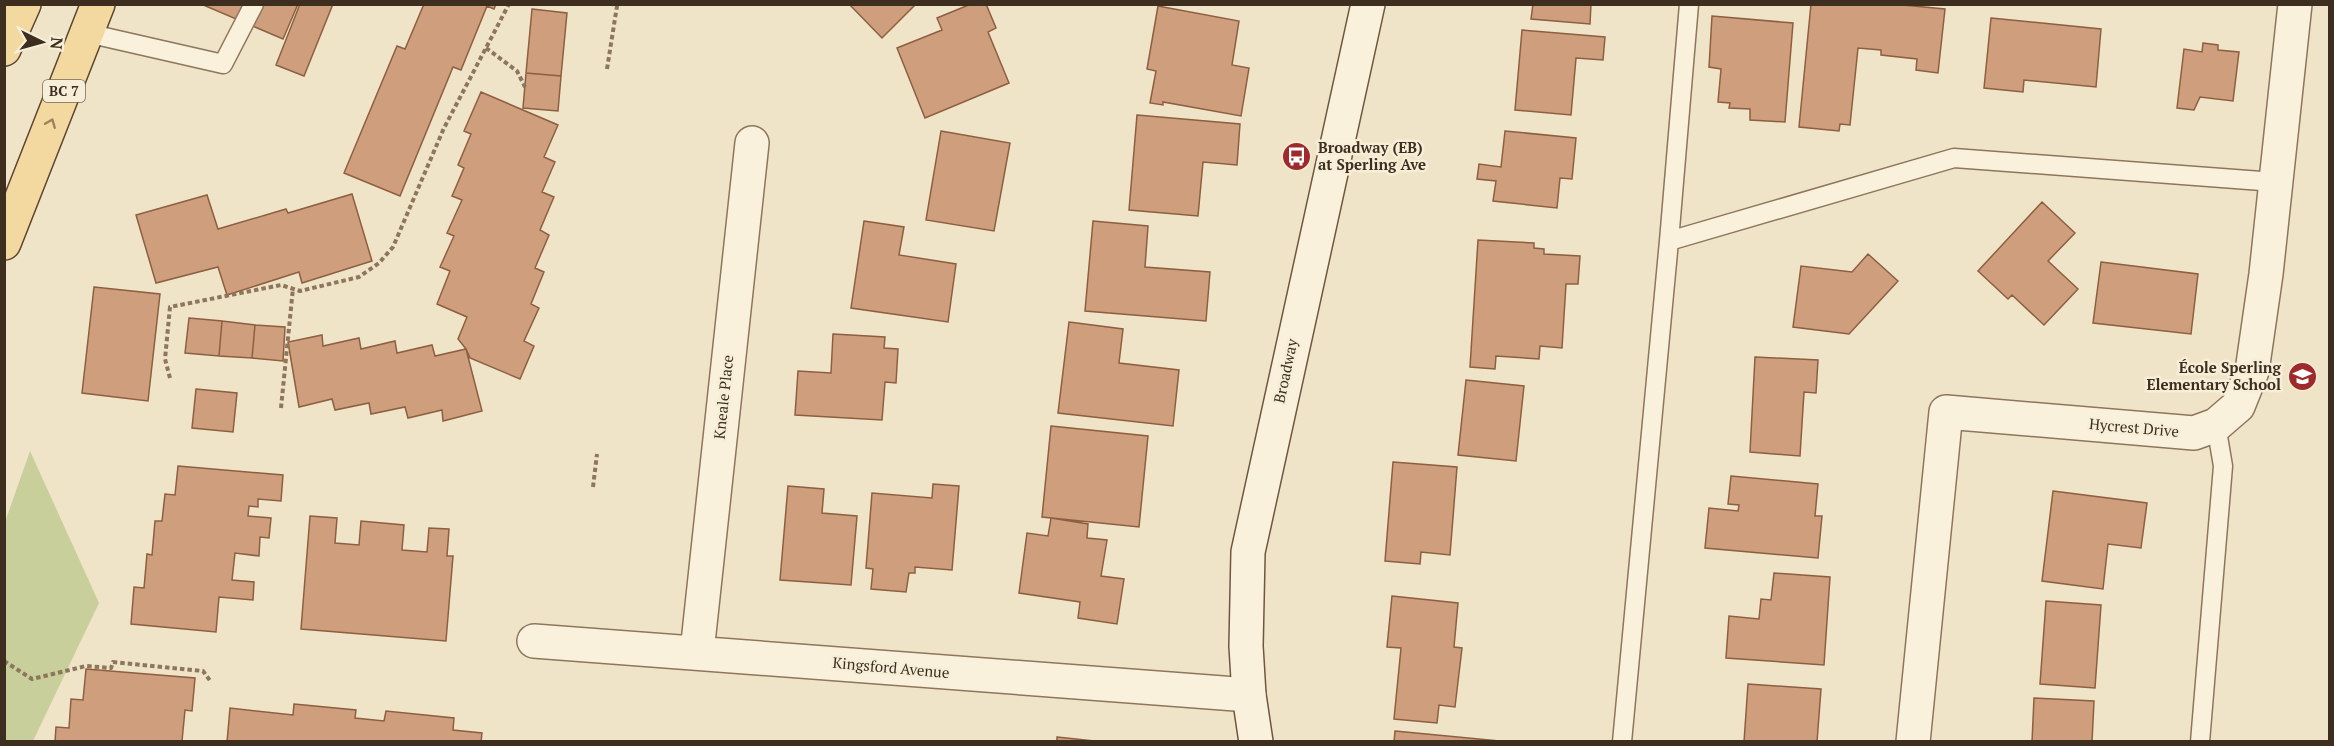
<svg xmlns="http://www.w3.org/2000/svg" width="2334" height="746" font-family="'PT Serif',serif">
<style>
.green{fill:#c9cf9b}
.building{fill:#cf9f7d;stroke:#8d5f41;stroke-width:1.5}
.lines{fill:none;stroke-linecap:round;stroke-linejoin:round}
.lane-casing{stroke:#8d765c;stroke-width:21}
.street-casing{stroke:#8d765c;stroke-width:36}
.secondary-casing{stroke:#6f573f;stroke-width:36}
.primary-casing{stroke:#5b4430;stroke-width:36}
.path{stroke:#8d765c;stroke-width:4;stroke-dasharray:4.5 3;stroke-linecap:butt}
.lane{stroke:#faf1dc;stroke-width:18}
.street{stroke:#faf1dc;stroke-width:33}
.secondary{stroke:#faf1dc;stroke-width:33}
.primary{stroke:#f3d9a0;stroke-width:33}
.oneway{stroke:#988460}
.labels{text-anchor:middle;stroke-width:5;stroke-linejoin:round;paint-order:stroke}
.shield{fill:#f7eed8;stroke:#756857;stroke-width:1.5}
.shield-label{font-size:14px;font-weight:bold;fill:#3d2e20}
.poi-label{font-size:15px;font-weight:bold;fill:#3d2e20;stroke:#f7eed8;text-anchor:start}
.street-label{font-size:15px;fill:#3d2e20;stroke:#f7eed8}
</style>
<rect width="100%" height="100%" fill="#f0e4c8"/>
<path class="green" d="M30 451 99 603 33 741H5V522Z"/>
<path class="building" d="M201 4H298L283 39Z
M300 4H333L304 76 276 65Z
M424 4H496L494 9 487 6 461 70 453 67 400 196 344 173 397 46 405 49Z
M849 4H916L882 38Z
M971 4H986L996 28 988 32 1009 83 925 118 897 48 942 30 937 18Z
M1533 4H1591L1590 24 1531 19Z
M1811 4H1892L1945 9 1938 73 1916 70 1917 59 1881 55V50L1858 48 1850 125 1840 124 1839 131 1799 127Z
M1158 6 1239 21 1232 65 1249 68 1241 116 1163 102V105L1150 103 1156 71 1147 69Z
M532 9 567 13 561 76 526 73Z
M1712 16 1793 23 1785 122 1750 120V109L1729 108 1730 103 1718 102 1721 69 1709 67Z
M1991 18 2101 29 2096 87 2024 80 2023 92 1984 88Z
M1522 30 1605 37 1603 60 1576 58 1571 115 1515 110Z
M2203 43 2218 45V50L2239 52 2233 101 2200 97 2194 110 2177 108 2184 49 2202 52Z
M526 73 561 76 558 111 523 108Z
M481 92 558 125 544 157 555 162 542 192 554 197 540 230 549 235 535 268 544 272 531 304 539 308 524 341 534 346 520 379 470 358 466 349 458 339 467 317 437 304 450 271 440 267 454 236 447 233 462 200 452 196 464 168 458 165 471 134 464 131Z
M1137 115 1240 124 1237 165 1203 162 1198 216 1129 210Z
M941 131 1010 143 994 231 926 220Z
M1505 131 1576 138 1572 179 1560 178 1557 208 1493 201 1496 181 1477 179 1479 164 1501 167Z
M352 194 372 261 302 283 299 272 227 295 218 267 156 283 136 215 207 195 218 229 286 209 288 213Z
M2042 202 2075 233 2048 261 2078 289 2044 325 2012 295 2008 299 1978 271Z
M864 221 904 227 899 255 956 264 948 322 851 308Z
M1093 221 1148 226 1145 267 1210 272 1206 321 1085 311Z
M1478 240 1534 243V248L1544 249V254L1580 256 1578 284H1566L1562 348 1540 346 1539 359 1496 356 1495 369 1470 367Z
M1868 254 1898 281 1849 334 1793 327 1801 266 1852 272Z
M2101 262 2198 274 2191 334 2093 323Z
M94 287 160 294 148 401 82 393Z
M189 318 222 321 219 356 185 353Z
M222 321 255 325 252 358 219 356Z
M1069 322 1123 329 1119 363 1179 370 1173 426 1058 413Z
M255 325 285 327 283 361 252 358Z
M833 334 885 337 884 348 898 349 896 383 885 382 882 420 795 415 798 371 831 373Z
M322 335 323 346 359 338 361 349 395 341 397 353 432 345 435 356 466 349 482 411 443 421 442 410 408 418 405 407 371 414 369 403 335 410 332 399 299 407 288 342Z
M1755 357 1818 360 1816 393 1804 392 1800 456 1750 452Z
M1466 380 1524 386 1516 461 1458 455Z
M196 389 237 393 233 432 192 428Z
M1051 426 1148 436 1139 527 1042 517Z
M1393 462 1457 467 1450 555 1421 552 1420 564 1385 561Z
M178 466 283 475 281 501 258 499V507L249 506 248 516 271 518 269 538 260 537 259 556 235 553 232 580 254 582 253 600 219 597 216 632 131 624 134 587 144 588 147 554 152 555 155 521H162L165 494 175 495Z
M1731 476 1818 484 1815 516H1822L1818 558 1705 548 1709 508 1738 511 1739 505 1728 504Z
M933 484 959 486 952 570 915 567V573H909L906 592 871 589 873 569 866 568 872 493 932 498Z
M788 486 824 489 822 513 857 516 851 585 780 580Z
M2053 491 2147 503 2141 548 2108 544 2103 589 2042 581Z
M310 516 337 518 335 543 359 545 361 521 404 525 402 550 427 552 429 528 449 529 447 556H453L446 641 301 629Z
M1051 518 1088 524 1087 538 1107 540 1101 576 1124 579 1117 624 1078 618 1080 602 1019 593 1027 533 1048 536Z
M1774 573 1830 577 1824 665 1726 658 1729 616 1759 619 1761 599 1771 600Z
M1392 596 1458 603 1454 647 1462 648 1455 707 1439 705 1437 723 1394 719 1401 648 1387 647Z
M2046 601 2101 605 2095 688 2040 684Z
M86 669 195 678 192 711 185 710 182 741 55 742 56 727 69 728 71 699 83 700Z
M1748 684 1821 689 1817 742H1744Z
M2034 698 2094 701 2092 742H2032Z
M294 704 356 710 355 718 384 721 386 711 454 718 453 730 482 733 481 742H227L230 708 293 715Z
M1395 731 1510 742H1394Z
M1057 737 1104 742H1057Z"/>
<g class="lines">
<defs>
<path id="lane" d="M87 33 223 64 254 4
M1669 241 1689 4
M1622 742 1669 241 1954 158 2275 182
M2200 742 2223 466 2216 425"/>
<path id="street" d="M534 641 1249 695
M697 652 752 143
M1913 742 1946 412 2194 433 2216 425 2238 406 2252 371 2266 274 2295 4"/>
<path id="secondary" d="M1256 742 1249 695 1246 646 1248 552 1368 4"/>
<path id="primary" d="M4 49 24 4
M4 243 98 4"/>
</defs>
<use href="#lane" class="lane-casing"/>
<use href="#street" class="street-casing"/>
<use href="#secondary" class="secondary-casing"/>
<use href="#primary" class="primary-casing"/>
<path class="path" d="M486 48 517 71 525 87
M607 69 617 6 612 4
M170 378 165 359 170 307 281 285 300 291 359 277 379 263 393 247 444 128 509 4
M281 408 293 288
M593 487 597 454
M4 661 32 679 86 666 111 668 113 662 203 671 211 682"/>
<use href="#lane" class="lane"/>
<use href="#street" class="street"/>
<use href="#secondary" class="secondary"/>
<use href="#primary" class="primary"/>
</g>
<defs><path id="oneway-chevron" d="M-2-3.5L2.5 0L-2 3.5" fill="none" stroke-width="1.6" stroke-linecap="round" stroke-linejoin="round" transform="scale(1.5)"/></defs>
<use class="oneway" href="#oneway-chevron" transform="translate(51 123) rotate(-68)"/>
<defs>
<symbol id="bus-disc" viewBox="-11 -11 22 22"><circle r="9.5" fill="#9e2a2b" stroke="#f7eed8"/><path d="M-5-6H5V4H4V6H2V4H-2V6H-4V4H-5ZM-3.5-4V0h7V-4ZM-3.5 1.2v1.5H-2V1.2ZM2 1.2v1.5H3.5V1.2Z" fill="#fff"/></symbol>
<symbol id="school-disc" viewBox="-11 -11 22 22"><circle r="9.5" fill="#9e2a2b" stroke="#f7eed8"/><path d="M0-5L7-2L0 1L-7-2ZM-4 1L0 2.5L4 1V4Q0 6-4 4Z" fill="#fff"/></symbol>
</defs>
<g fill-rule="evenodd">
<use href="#bus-disc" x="1280" y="140" width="33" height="33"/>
<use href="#school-disc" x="2286" y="360" width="33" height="33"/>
</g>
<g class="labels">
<rect class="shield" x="43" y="80" width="42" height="22" rx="4.5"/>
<g class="shield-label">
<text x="64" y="96">BC 7</text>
</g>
<g class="poi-label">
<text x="1318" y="153">Broadway (EB)<tspan x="1318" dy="17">at Sperling Ave</tspan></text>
<text x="2281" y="373" text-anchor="end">École Sperling<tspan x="2281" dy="17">Elementary School</tspan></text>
</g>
<g class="street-label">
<text transform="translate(1286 371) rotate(-78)" y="5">Broadway</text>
<text transform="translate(724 397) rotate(-84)" y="5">Kneale Place</text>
<text transform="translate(2134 428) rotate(5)" y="5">Hycrest Drive</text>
<text transform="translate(891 668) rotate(5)" y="5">Kingsford Avenue</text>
</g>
</g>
<rect width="2334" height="746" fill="none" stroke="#3d2e20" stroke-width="12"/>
<g transform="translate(42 42) rotate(95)" stroke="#f7eed8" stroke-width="4.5" paint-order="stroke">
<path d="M0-4.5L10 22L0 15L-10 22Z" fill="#3d2e20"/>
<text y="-9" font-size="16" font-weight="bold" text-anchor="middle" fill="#3d2e20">N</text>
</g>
</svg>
